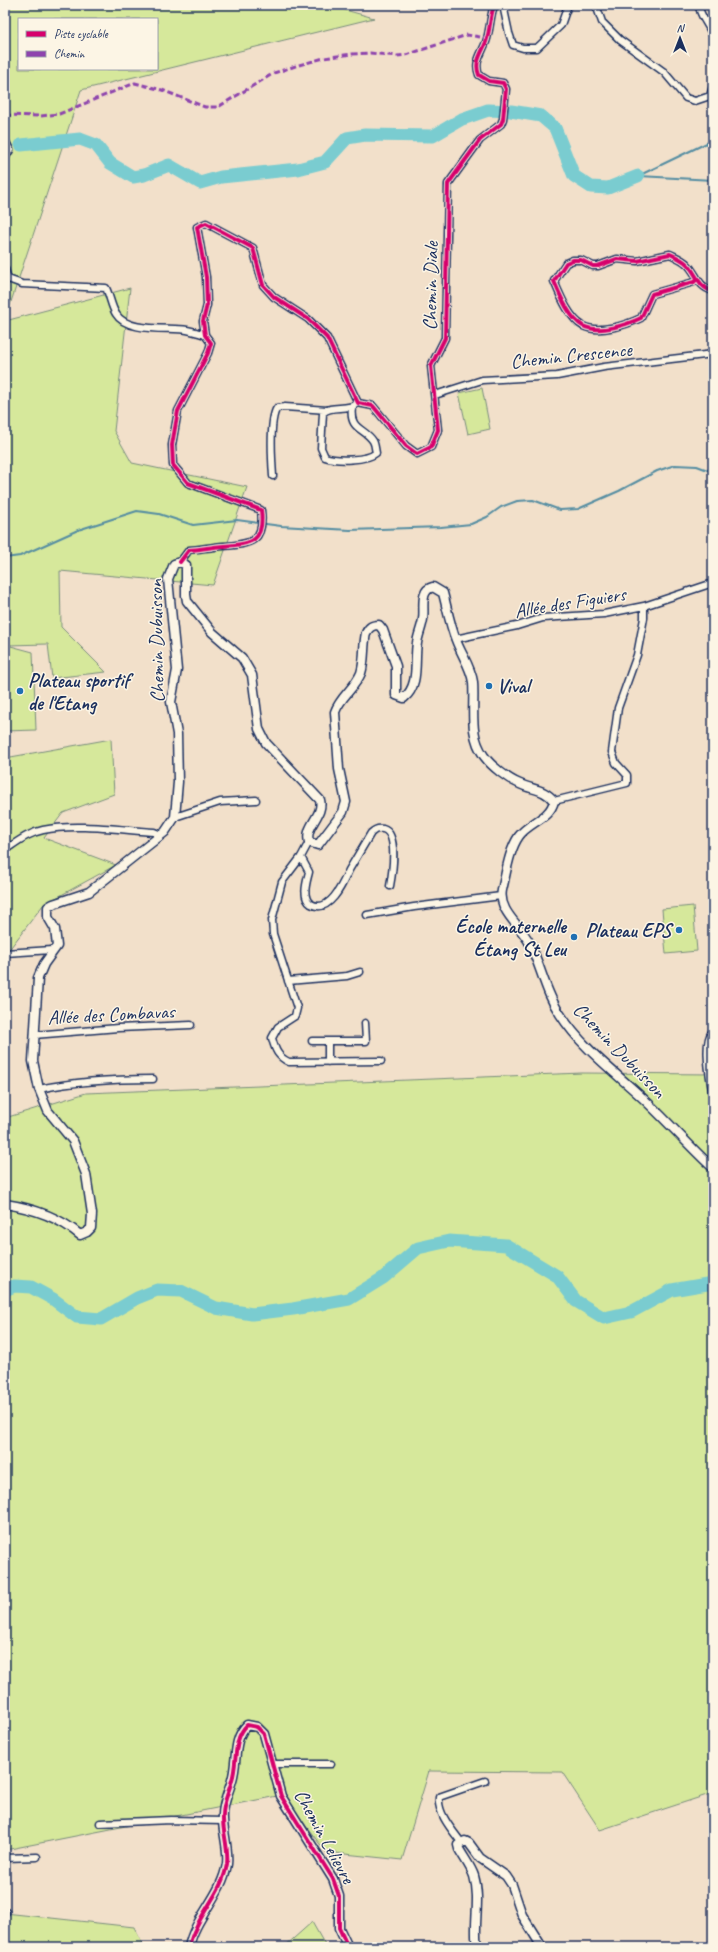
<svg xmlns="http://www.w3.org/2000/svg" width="718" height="1952" font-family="Caveat,sans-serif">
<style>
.green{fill:#d6e89b;stroke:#788c7c;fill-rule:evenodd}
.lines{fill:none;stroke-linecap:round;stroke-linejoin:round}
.stream{stroke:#548da2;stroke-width:2}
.river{stroke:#7accd0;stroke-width:13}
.street-casing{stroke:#1b2f5e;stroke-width:9}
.secondary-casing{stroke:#1b2f5e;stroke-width:11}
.street{stroke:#fcf5e5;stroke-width:6}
.secondary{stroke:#fcf5e5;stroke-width:8}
.quiet{stroke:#8e44ad;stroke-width:3;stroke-dasharray:6 3;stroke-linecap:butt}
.cycleway-casing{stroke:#fcf5e5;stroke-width:6}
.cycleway{stroke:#d6006c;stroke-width:4}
.poi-dot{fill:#1f6fb2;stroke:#fcf5e5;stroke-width:1.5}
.labels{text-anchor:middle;stroke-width:3;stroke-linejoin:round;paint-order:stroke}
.street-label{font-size:20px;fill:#1b2f5e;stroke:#fcf5e5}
.poi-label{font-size:20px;font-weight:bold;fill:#1b2f5e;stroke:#fcf5e5;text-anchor:start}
</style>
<rect width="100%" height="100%" fill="#f2e0ca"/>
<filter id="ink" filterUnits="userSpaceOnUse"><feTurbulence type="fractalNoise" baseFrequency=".025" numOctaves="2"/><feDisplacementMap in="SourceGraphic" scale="8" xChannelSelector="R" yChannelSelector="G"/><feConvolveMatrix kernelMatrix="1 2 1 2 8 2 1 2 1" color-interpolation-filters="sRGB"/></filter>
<g filter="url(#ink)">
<path class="green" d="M5 5H327L374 18 81 90 5 320ZM19 19H157V69H19Z
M130 288 114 431 132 463 247 487 213 585 60 571 61 627 106 672 52 678 48 644 7 645 33 652 36 730 5 731V321Z
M482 388 490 429 468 434 459 393Z
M111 739 114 794 63 813 44 838 116 865 43 905 5 955V758Z
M693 906 697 951 666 954 662 909Z
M582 1073 713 1074V1793L600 1830 562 1772 429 1771 402 1860 326 1852 282 1795 5 1850V1118L86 1093Z
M5 1913 134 1927 144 1947H5Z
M312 1922 326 1947H284Z"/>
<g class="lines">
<path class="stream" d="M638 176 713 140
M639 176 713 180
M5 558 20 556 78 530 137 511 159 514 193 525 237 520 281 526 350 530 441 527 471 524 487 517 501 507 517 501 533 500 560 510 578 509 619 491 657 471 675 465 697 466 713 472"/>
<path class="river" d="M21 145 80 139 96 145 110 163 133 177 144 175 169 165 200 183 221 177 298 169 325 162 347 138 365 135 433 136 462 119 488 110 511 111 541 116 555 128 574 176 591 187 608 188 638 176
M5 1290 14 1286 31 1287 53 1299 77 1317 101 1319 137 1298 157 1290 181 1291 216 1308 252 1314 293 1309 349 1299 383 1278 418 1248 449 1241 506 1245 557 1276 576 1301 604 1318 631 1312 672 1290 713 1283"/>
<defs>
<path id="street" d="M503 5 509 33 513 45 523 48H537L561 25 568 5
M596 5 602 22 620 40 664 72 686 98 695 101 710 96 713 86
M699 5C699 17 711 26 713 38
M5 140 10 150 5 158
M5 269 8 279 22 284 106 288C110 296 111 306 116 314 127 333 169 327 187 330 193 331 199 333 205 335
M697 279 694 282 652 294 641 318C626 325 599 334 583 326 569 318 560 295 554 281L566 263 573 260H581L593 266H598L617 259 637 261 670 254C676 257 682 259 687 264 697 273 697 287 713 291
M435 395 482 380 557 376 604 367 713 354
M352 408C349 430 365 428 373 441 375 444 375 449 376 453 367 461 336 461 325 457L321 448 323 413C331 404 347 412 358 403
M273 476C272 462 269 419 277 408L285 407 327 410
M180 562 189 550C200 549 212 547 224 546 251 544 265 542 261 510L188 483 173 465 172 445 178 411 208 353 211 343 205 335 203 321 207 305 206 277 197 227 206 223 253 248 263 285 274 297 308 319 327 338 358 403 373 406 406 446 417 454 431 447 438 430 431 366 445 338 448 184 480 140 501 124 503 119 506 89 503 83 489 81 479 75C474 62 481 55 486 42 490 31 490 17 494 5
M455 639 517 626 543 618 604 614 644 606
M554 801 627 783V775L616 763 612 752 618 708 637 655 644 618V606L713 583
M175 817 220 802 256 800
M309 842 301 857 282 882 272 920 273 934 297 1008 295 1016 278 1027 272 1038C275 1050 278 1057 289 1062L381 1061
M5 850C17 842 28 833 43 830 75 823 121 830 154 832L161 835
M301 857 309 872C307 881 301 897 311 904 330 915 344 881 349 870 356 858 364 845 371 833 375 829 378 828 383 829 399 833 392 875 390 886
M367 915 414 907 501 896
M5 953 52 950
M288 981 347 976 360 972
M34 1035 118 1028 191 1025
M312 1041H366L365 1023
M328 1041V1062
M39 1089C77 1081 114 1079 153 1079
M273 1764H331
M100 1823 171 1820 223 1821
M461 1842C452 1830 437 1813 439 1797L485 1781
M5 1858 37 1857
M5 1912H6"/>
<path id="secondary" d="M713 1032C704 1044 711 1076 713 1091
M5 1204C32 1208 59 1217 80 1235L87 1232 91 1228 92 1214 86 1174 73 1141 48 1111 39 1089 33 1061 38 978 44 964 57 946 55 929 48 917V907L53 904 89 892 165 832 175 817 178 782 177 734 171 702 177 670 168 579 174 564 180 562 186 565V595L187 601 212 632 242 658 252 675 259 729 266 743 320 800C324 816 304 826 309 842L318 845 343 812 346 802 339 769 335 712C340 697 355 688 361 673 365 661 363 646 366 633 369 627 372 625 379 625L383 630 396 666V695L404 698C420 685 414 661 417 643 418 635 422 627 423 619 425 609 419 590 433 587L443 593C447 608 450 625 456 640 461 654 471 667 473 682 475 708 468 734 484 756 492 767 508 779 520 784 533 790 545 789 554 801 550 819 529 822 519 836 509 850 506 874 502 890 498 911 520 925 529 942 541 966 545 992 560 1014 583 1050 619 1075 649 1104 671 1125 691 1148 713 1168
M189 1947C195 1917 222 1895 227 1864 229 1848 222 1831 223 1815 223 1802 229 1792 232 1780 238 1761 232 1740 247 1725L257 1727 264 1734 281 1796 333 1879 339 1896V1928L348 1947
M477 1947C473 1924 481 1899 474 1876 471 1867 464 1858 459 1849L458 1845 465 1841 469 1843 480 1858 506 1876 512 1885 522 1915 542 1947"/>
</defs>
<use href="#street" class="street-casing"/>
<use href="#secondary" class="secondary-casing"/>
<use href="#street" class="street"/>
<use href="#secondary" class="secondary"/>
<path class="quiet" d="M5 115 40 116 59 114 135 83 162 90 205 107H218L274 73 299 65 324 58 352 54 370 53 397 56 406 55 467 35 487 38"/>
<defs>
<path id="cycleway" d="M697 279 694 282 652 294 641 318C626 325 599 334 583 326 569 318 560 295 554 281L566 263 573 260H581L593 266H598L617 259 637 261 670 254C676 257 682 259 687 264 697 273 697 287 713 291
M180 562 189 550C200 549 212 547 224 546 251 544 265 542 261 510L188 483 173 465 172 445 178 411 208 353 211 343 205 335 203 321 207 305 206 277 197 227 206 223 253 248 263 285 274 297 308 319 327 338 358 403 373 406 406 446 417 454 431 447 438 430 431 366 445 338 448 184 480 140 501 124 503 119 506 89 503 83 489 81 479 75C474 62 481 55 486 42 490 31 490 17 494 5
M189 1947C195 1917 222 1895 227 1864 229 1848 222 1831 223 1815 223 1802 229 1792 232 1780 238 1761 232 1740 247 1725L257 1727 264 1734 281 1796 333 1879 339 1896V1928L348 1947"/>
</defs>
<use href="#cycleway" class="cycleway-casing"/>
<use href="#cycleway" class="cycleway"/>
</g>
</g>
<g class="poi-dot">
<circle cx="489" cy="686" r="4"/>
<circle cx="20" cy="691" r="4"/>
<circle cx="679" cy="930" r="4"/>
<circle cx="574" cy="937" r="4"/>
</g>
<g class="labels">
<g class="street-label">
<text transform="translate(430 286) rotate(-89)" y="7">Chemin Diale</text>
<text transform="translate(571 355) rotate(-6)" y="7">Chemin Crescence</text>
<text transform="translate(570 602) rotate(-9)" y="7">Allée des Figuiers</text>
<text transform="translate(156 641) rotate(-91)" y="7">Chemin Dubuisson</text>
<text transform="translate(111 1014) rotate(-3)" y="7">Allée des Combavas</text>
<text transform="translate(620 1050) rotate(46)" y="7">Chemin Dubuisson</text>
<text transform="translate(325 1836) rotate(61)" y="7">Chemin Lelievre</text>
</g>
<g class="poi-label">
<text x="28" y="687">Plateau sportif<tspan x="28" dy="23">de l'Etang</tspan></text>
<text x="497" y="693">Vival</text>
<text x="566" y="933" text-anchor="end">École maternelle<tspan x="566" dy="23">Étang St Leu</tspan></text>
<text x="671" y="937" text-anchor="end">Plateau EPS</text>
</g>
</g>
<rect width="718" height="1952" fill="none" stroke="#fcf5e5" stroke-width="20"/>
<rect x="10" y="10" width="698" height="1932" fill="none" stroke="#1b2f5e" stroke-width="1.5" filter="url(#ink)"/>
<rect x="18" y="18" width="140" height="52" fill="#fcf5e5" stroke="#a2a6af"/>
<rect x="26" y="31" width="20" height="6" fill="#d6006c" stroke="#a2a6af"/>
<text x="54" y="38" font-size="12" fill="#1b2f5e">Piste cyclable</text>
<rect x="26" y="51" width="20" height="6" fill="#8e44ad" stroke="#a2a6af"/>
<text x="54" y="58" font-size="12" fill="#1b2f5e">Chemin</text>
<g transform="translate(680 38)" stroke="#fcf5e5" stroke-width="3" paint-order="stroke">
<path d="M0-3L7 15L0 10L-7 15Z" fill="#1b2f5e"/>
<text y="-6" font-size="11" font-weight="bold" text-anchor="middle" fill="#1b2f5e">N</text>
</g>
</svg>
